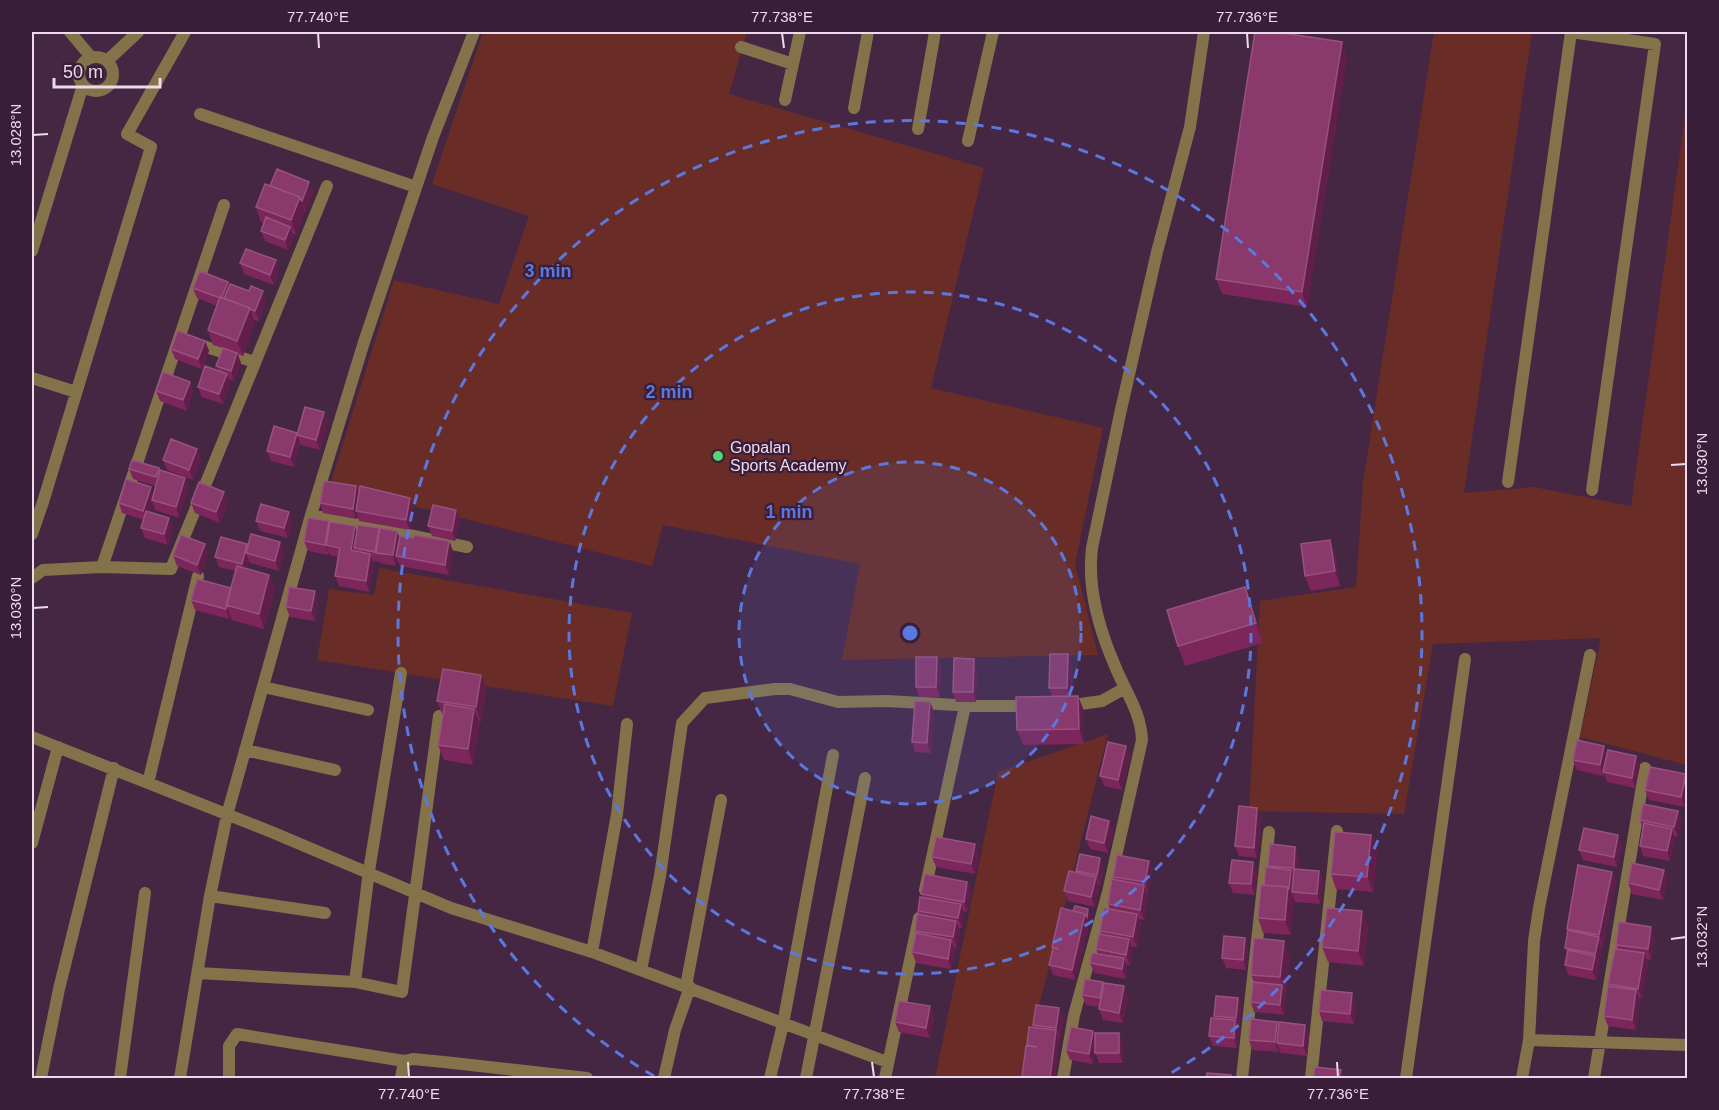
<svg xmlns="http://www.w3.org/2000/svg" width="1719" height="1110" font-family="Helvetica,sans-serif">
<style>
.green{fill:#6a2c26}
.lines{fill:none;stroke-linecap:round;stroke-linejoin:round}
.street{stroke:#84734a;stroke-width:12}
.wall{fill:#7c265b}
.shaded-wall{fill:#611e4b}
.building{fill:#89396b;stroke:#98527f;stroke-width:1.5}
.ticks{fill:none;stroke:#eddaec;stroke-width:2}
.ring{fill:none;stroke:#5b78de;stroke-width:3;stroke-dasharray:10 8}
.poi-dot{fill:#54d672;stroke:#3a1d39;stroke-width:2}
.labels{text-anchor:middle;stroke-width:4.5;stroke-linejoin:round;paint-order:stroke}
.poi-label{font-size:16px;fill:#eddaec;stroke:#3a1d39;text-anchor:start}
.centre{fill:#5b78de;stroke:#3a1d39;stroke-width:3}
.ring-label{font-size:18px;text-anchor:middle;font-weight:bold;fill:#5b78de;stroke:#3a1d39;stroke-width:4.5;stroke-linejoin:round;paint-order:stroke}
.neatline{fill:none;stroke:#eddaec;stroke-width:2}
.ticks-label{font-size:15px;text-anchor:middle;fill:#eddaec}
</style>
<rect width="100%" height="100%" fill="#452744"/>
<path class="green" d="M483 32H747L729 94 984 168 931 388 1103 428 1075 564 1098 655 842 660 860 564 663 525 652 566 330 485 394 280 499 304 529 216 432 184Z
M1434 32H1532L1464 493 1534 487 1631 506 1687 102V765L1580 737 1601 638 1433 644 1404 814 1249 811 1260 601 1356 587 1363 482Z
M379 568 632 613 613 706 317 660 329 589 374 595Z
M1108 734 1028 1050 1025 1078H935L998 772Z"/>
<g class="lines">
<path class="street" d="M70 32 91 57
M1571 32 1655 44 1592 490
M741 47 793 64
M79 74a17 17 0 1 1 34 0a17 17 0 1 1-34 0Z
M108 60 138 32
M785 100 800 32
M854 108 868 32
M200 114 416 187
M918 129 935 32
M968 141 993 32
M32 251 83 85
M193 343 255 362
M32 378 76 392
M1508 482 1571 32
M311 515 467 547
M32 534 43 502 151 147 127 134 185 32
M102 567 171 569 327 186
M32 578 43 570 102 567 224 205
M263 687 368 710
M1066 706 1102 701 1125 688
M32 737 274 833 451 908 592 952 887 1062
M245 750 335 770
M148 783 198 576
M32 843 58 747
M925 890 965 706H1033
M210 896 325 913
M592 952 617 814 627 724
M641 970 660 876 682 723 705 698 775 689H790L838 702 887 701 974 706
M198 973 355 982 402 992 439 716
M355 982 369 871 401 673
M686 986 721 800
M1529 1040 1534 941 1539 908 1590 655
M41 1078 59 989 114 768
M120 1078 145 893
M180 1078 210 896 227 815 311 515 364 342 433 137 474 32
M229 1078V1046L237 1034 404 1061 413 1059 444 1062 587 1078
M401 1078 404 1061
M664 1078 675 1030 690 987
M770 1078 783 1024 833 755
M806 1078 865 778
M885 1078 919 918
M1063 1078 1074 1015 1108 892 1142 740C1141 712 1125 691 1115 666 1099 629 1087 589 1092 548L1120 414 1157 252 1190 127 1204 32
M1242 1078 1269 832
M1311 1078 1337 831
M1406 1078 1465 659
M1522 1078 1529 1040 1688 1045
M1594 1078 1645 768"/>
</g>
<path class="wall" d="M1347 57 1307 307 1222 294 1216 279Z
M309 182 313 192 306 211 304 210 305 212 296 235 293 234 294 237 288 250 265 241 261 231 264 223 261 222 256 207 270 186Z
M240 263 279 270 274 285 244 274Z
M228 282 229 285 266 301 259 321 254 320 255 323 243 356 238 354 241 363 234 381 228 379 230 384 223 404 202 397 198 387 218 371 216 366 223 348 213 345 208 330 217 306 197 298 193 288Z
M205 341 209 351 202 369 175 359 171 349Z
M190 382 193 392 187 411 160 401 156 391Z
M324 412 328 422 320 450 301 445 300 444 294 467 271 461 267 451 297 434Z
M197 449 201 459 193 480 167 470 163 460Z
M129 469 160 471 185 478 188 488 179 518 155 510 153 503 150 512 173 528 168 545 145 538 141 528 144 520 122 513 119 503 153 494 156 486 133 479Z
M359 493 414 508 410 530 359 521 357 514 356 519 323 513 320 503Z
M228 502 220 523 195 513 191 503Z
M289 512 292 522 288 538 260 531 256 521Z
M460 520 455 541 432 536 428 526Z
M330 524 357 531 379 528 380 531 400 538H413L449 541 453 551 449 575 400 566 397 559 396 566 380 563 379 560V562L373 561 374 564 369 592 339 586 335 576 339 557 330 555 329 553V555L308 551 304 541Z
M1330 540 1335 555 1340 586 1311 591 1305 576Z
M280 542 284 552 279 571 250 563 249 561 247 569 269 575 275 590 264 629 232 620 230 616 229 619 195 610 191 600 231 588 236 571 219 567 215 557 247 544 248 547Z
M208 554 201 575 177 566 173 555Z
M1245 587 1252 607 1263 643 1185 666 1178 646Z
M318 601 315 621 290 617 286 607Z
M1068 654 1072 665 1071 696H1078L1084 711V744L1023 745 1017 730 1052 697 1049 688Z
M937 657 941 667 940 697H919L916 687Z
M974 659 977 669 976 702H956L953 692Z
M481 675 486 690 481 722 479 721 480 724 473 765 444 760 438 745 443 716 437 701Z
M930 702 934 712 931 753 915 752 912 742Z
M1126 746 1130 756 1122 790 1104 786 1100 776Z
M1604 746 1607 754 1636 756 1640 766 1635 788 1607 782 1604 774 1603 776 1577 770 1573 760Z
M1686 774 1685 807 1649 800 1645 790Z
M1678 811 1681 821 1678 837 1674 836 1675 839 1670 861 1643 856 1640 846 1643 829 1640 820Z
M1261 818 1257 858 1239 856 1235 846Z
M1113 831 1108 853 1090 849 1086 839Z
M1371 835 1377 850 1373 892 1336 889 1331 874Z
M1622 845 1617 867 1583 860 1579 850Z
M1295 847 1299 857 1298 869 1319 871 1323 881 1320 904 1295 902 1293 896 1291 935 1263 933 1258 918 1264 885 1269 868 1268 866Z
M979 854 975 874 936 867 932 857Z
M1100 858 1104 868 1100 885H1099V887L1095 907 1068 901 1064 891 1077 872 1076 871Z
M1149 861 1152 871 1148 892H1147L1148 895 1144 920 1139 919 1141 924 1137 947H1132L1133 949 1130 965 1126 964 1127 968 1126 979 1094 973 1090 963 1098 954 1096 949 1101 934 1100 931 1110 909 1108 904 1114 879 1113 877Z
M1664 870 1667 880 1663 900 1632 894 1628 883Z
M1257 872 1255 895 1233 893 1229 883Z
M1612 872 1616 882 1603 946 1602 945V947L1596 980 1568 975 1565 965 1567 954 1565 948 1568 931 1567 929Z
M967 882 971 892 967 912 963 911 964 914 962 928H959L960 931 957 948 954 947 955 950 951 969 916 963 912 952 916 934 915 931 919 915 918 911 922 897 921 894Z
M1088 909 1090 914 1088 922 1089 924 1075 980 1053 975 1049 965 1053 950 1052 947 1073 911Z
M1368 926 1364 966 1328 962 1322 947Z
M1655 937 1651 960 1646 959 1648 963 1642 999 1639 998 1640 1000 1636 1030 1608 1026 1604 1016 1609 986 1608 984 1618 949 1616 945Z
M1245 938 1248 948 1246 970 1226 968 1222 958Z
M1289 956 1286 992H1285L1286 995 1284 1015 1254 1012 1251 1002 1254 982 1251 975Z
M1103 985 1124 986 1128 997 1123 1023 1103 1020 1099 1009V1007L1086 1005 1082 995Z
M1238 998 1241 1008 1239 1028H1238L1239 1030 1237 1048 1213 1046 1209 1036 1215 1018 1214 1016Z
M1356 1003 1354 1024 1322 1021 1319 1011Z
M930 1006 934 1017 930 1038 899 1032 895 1022Z
M1059 1008 1063 1019 1060 1038H1059L1055 1078H1023L1022 1076 1027 1045 1034 1028 1033 1025Z
M1305 1025 1309 1035 1307 1056 1280 1053 1279 1049 1278 1052 1252 1050 1249 1040 1278 1026Z
M1093 1031 1095 1036 1119 1033 1123 1043V1063H1099L1095 1051 1093 1064 1070 1060 1066 1050Z"/>
<path class="shaded-wall" d="M1342 42 1347 57 1307 307 1302 292Z
M309 182 313 192 306 211 302 201Z
M300 197 305 212 296 235 291 220Z
M290 227 294 237 288 250 285 240Z
M276 260 279 270 274 285 270 275Z
M228 282 231 292 228 301 221 299Z
M263 291 266 301 259 321 255 311Z
M250 308 255 323 243 356 237 341Z
M205 341 209 351 202 369 198 359Z
M237 353 241 363 234 381 231 371Z
M227 374 230 384 223 404 219 394Z
M190 382 193 392 187 411 183 400Z
M324 412 328 422 320 450 316 440Z
M297 433 300 444 294 467 290 457Z
M197 449 201 459 193 480 189 470Z
M159 468 163 478 159 488 156 477Z
M185 478 188 488 179 518 176 507Z
M356 486 360 497 356 511 357 514 356 519 353 509Z
M151 487 154 497 152 500 153 503 147 521 143 511Z
M224 492 228 502 220 523 216 512Z
M410 498 414 508 410 530 406 520Z
M456 510 460 520 455 541 452 531Z
M289 512 292 522 288 538 284 528Z
M169 518 173 528 168 545 164 534Z
M329 521 333 532 326 545 329 553V555L325 545Z
M355 526 359 536 354 548 356 554 351 550Z
M379 528 383 538 376 553 379 562 375 552Z
M397 531 401 541 396 556 397 559 396 566 393 555Z
M1330 540 1335 555 1340 586 1335 571Z
M449 541 453 551 449 575 445 565Z
M280 542 284 552 279 571 275 561Z
M205 544 208 554 201 575 197 565Z
M247 544 251 554 246 553 249 561 245 574 242 564Z
M370 554 374 564 369 592 366 581Z
M269 575 275 590 264 629 259 614Z
M1245 587 1252 607 1263 643 1256 623Z
M315 591 318 601 315 621 311 611Z
M227 606 230 616 229 619 226 609Z
M1068 654 1072 665 1071 699 1067 688Z
M937 657 941 667 940 697 936 687Z
M974 659 977 669 976 702 973 692Z
M481 675 486 690 481 722 476 707Z
M1078 696 1084 711V744L1079 729Z
M930 702 934 712 931 753 927 743Z
M474 709 480 724 473 765 468 749Z
M1126 746 1130 756 1122 790 1118 780Z
M1604 746 1607 756 1603 772V776L1600 765Z
M1636 756 1640 766 1635 788 1632 778Z
M1686 774 1688 778V795L1685 807 1681 797Z
M1257 808 1261 818 1257 858 1254 848Z
M1678 811 1681 821 1678 837 1674 827Z
M1109 821 1113 831 1108 853 1104 843Z
M1672 829 1675 839 1670 861 1667 851Z
M1371 835 1377 850 1373 892 1367 877Z
M1618 835 1622 845 1617 867 1614 857Z
M975 844 979 854 975 874 971 864Z
M1295 847 1299 857 1297 878 1294 868Z
M1100 858 1104 868 1100 885 1097 875Z
M1149 861 1152 871 1148 892 1145 882Z
M1253 862 1257 872 1255 895 1251 884Z
M1291 870 1295 880 1292 892 1293 896V899L1289 889Z
M1664 870 1667 880 1663 900 1659 890Z
M1319 871 1323 881 1320 904 1317 894Z
M1612 872 1616 882 1603 946 1599 935Z
M1096 877 1099 887 1095 907 1091 897Z
M967 882 971 892 967 912 964 902Z
M1144 885 1148 895 1144 920 1140 910Z
M1288 887 1294 902 1291 935 1285 920Z
M961 904 964 914 962 928 958 918Z
M1088 909 1090 914 1089 922 1087 917Z
M1362 911 1368 926 1364 966 1358 951Z
M1085 914 1089 924 1075 980 1072 970Z
M1137 914 1141 924 1137 947 1133 937Z
M956 921 960 931 957 948 953 937Z
M1651 927 1655 937 1651 960 1648 949Z
M1599 937 1602 947 1599 965 1595 954Z
M1245 938 1248 948 1246 970 1243 960Z
M1129 939 1133 949 1130 965 1126 955Z
M951 940 955 950 951 969 948 959Z
M1284 941 1289 956 1286 992 1280 977Z
M1644 953 1648 963 1642 999 1638 989Z
M1595 956 1599 966 1596 980 1592 970Z
M1124 958 1127 968 1126 979 1122 969Z
M1282 985 1286 995 1284 1015 1280 1005Z
M1124 986 1128 997 1123 1023 1119 1013Z
M1636 990 1640 1000 1636 1030 1632 1020Z
M1352 993 1356 1003 1354 1024 1350 1014Z
M1238 998 1241 1008 1239 1028 1236 1018Z
M930 1006 934 1017 930 1038 926 1028Z
M1059 1008 1063 1019 1060 1038 1056 1028Z
M1235 1020 1239 1030 1237 1048 1234 1038Z
M1277 1022 1280 1032 1277 1043 1279 1049 1278 1052 1275 1042Z
M1305 1025 1309 1035 1307 1056 1303 1046Z
M1056 1030 1059 1040 1055 1078H1050Z
M1093 1031 1097 1041 1093 1064 1089 1054Z
M1119 1033 1123 1043V1063L1119 1053Z
M1341 1070 1344 1078H1339Z"/>
<path class="building" d="M1255 32H1276L1342 42 1302 292 1216 279Z
M277 169 309 182 302 201 301 200 300 197 270 186Z
M265 184 300 197 291 220 256 207Z
M266 217 290 227 285 240 261 231Z
M246 249 276 260 270 275 240 263Z
M200 271 228 282 222 297H220V298L193 288Z
M230 284 249 291 251 286 263 291 255 311 249 309 250 308 224 298Z
M220 297 250 308 237 341 208 330Z
M178 331 205 341 198 359 171 349Z
M223 348 237 353 231 371 216 366Z
M205 366 227 374 219 394 198 387Z
M163 372 190 382 183 400 156 391Z
M305 407 324 412 316 440 297 435Z
M274 426 297 433 290 457 267 451Z
M171 439 197 449 189 470 163 460Z
M132 460 159 468 156 477 129 469Z
M160 470 185 478 176 507 152 500Z
M126 479 151 487 143 511 119 503Z
M324 481 356 486 353 509 320 503Z
M199 482 224 492 216 512 191 503Z
M360 486 410 498 406 520 356 511Z
M261 504 289 512 284 528 256 521Z
M433 505 456 510 452 531 428 526Z
M146 511 169 518 164 534 141 528Z
M308 518 329 521 325 545 304 541Z
M330 522 355 526 351 550 370 554 366 581 335 576 340 548 326 545Z
M358 525 379 528 375 552 354 548Z
M380 528 397 531 393 555 376 553Z
M251 534 280 542 275 561 246 553Z
M181 535 205 544 197 565 173 555Z
M414 535 449 541 445 565 396 556 400 536 413 538Z
M221 537 247 544 242 564 215 557Z
M1330 540 1335 571 1305 576 1301 544Z
M237 566 269 575 259 614 226 605Z
M197 579 231 588 226 609 191 600Z
M289 587 315 591 311 611 286 607Z
M1245 587 1256 623 1178 646 1167 610Z
M1050 654H1068L1067 688H1049Z
M916 657H937L936 687H916Z
M954 658 974 659 973 692H953Z
M443 669 481 675 476 707 437 701Z
M1078 696 1079 729 1017 730 1016 697Z
M915 701 930 702 927 743 912 742Z
M445 704 474 709 468 749 438 745Z
M1577 740 1604 746 1600 765 1573 760Z
M1108 742 1126 746 1118 780 1100 776Z
M1608 750 1636 756 1632 778 1603 772Z
M1650 767 1686 774 1681 797 1645 790Z
M1643 804 1678 811 1674 827 1640 820Z
M1239 806 1257 808 1254 848 1235 846Z
M1091 816 1109 821 1104 843 1086 839Z
M1644 823 1672 829 1667 851 1640 846Z
M1584 828 1618 835 1614 857 1579 850Z
M1335 832 1371 835 1367 877 1331 874Z
M936 837 975 844 971 864 932 857Z
M1270 844 1295 847 1294 868 1268 866Z
M1080 854 1100 858 1097 875 1076 871Z
M1117 855 1149 861 1145 882 1113 877Z
M1232 860 1253 862 1251 884 1229 883Z
M1632 863 1664 870 1659 890 1628 883Z
M1578 865 1612 872 1599 935 1567 929Z
M1266 867 1291 870 1289 889H1288V887L1264 885Z
M1294 869 1319 871 1317 894 1292 892Z
M1069 871 1096 877 1091 897 1064 891Z
M925 874 967 882 964 902 921 894Z
M1112 879 1144 885 1140 910 1108 904Z
M1261 885 1288 887 1285 920 1258 918Z
M920 897 961 904 958 918 918 911Z
M1075 906 1088 909 1087 917 1085 914 1073 911Z
M1061 908 1085 914 1072 970 1049 965 1053 948 1059 949 1052 947Z
M1104 908 1137 914 1133 937 1100 931Z
M1327 908 1362 911 1358 951 1322 947Z
M917 914 956 921 953 937 915 931Z
M1619 922 1651 927 1648 949 1616 945Z
M1568 930 1599 937 1595 954 1565 948Z
M916 933 951 940 948 959 912 952Z
M1099 934 1129 939 1126 955 1096 949Z
M1224 936 1245 938 1243 960 1222 958Z
M1254 938 1284 941 1280 977 1251 975Z
M1615 949 1644 953 1638 989 1608 984Z
M1568 950 1595 956 1592 970 1565 965Z
M1092 953 1124 958 1122 969 1090 963Z
M1085 979 1103 982 1100 998 1082 995Z
M1253 982 1282 985 1280 1005 1251 1002Z
M1104 983 1124 986 1119 1013 1099 1009Z
M1608 986 1636 990 1632 1020 1604 1016Z
M1321 990 1352 993 1350 1014 1319 1011Z
M1216 996 1238 998 1236 1018 1214 1016Z
M899 1001 930 1006 926 1028 895 1022Z
M1036 1005 1059 1008 1056 1028 1033 1025Z
M1211 1018 1235 1020 1234 1038 1209 1036Z
M1251 1019 1277 1022 1275 1042 1249 1040Z
M1279 1022 1305 1025 1303 1046 1277 1043Z
M1029 1027 1056 1030 1050 1078 1022 1076 1026 1046 1037 1047 1027 1045Z
M1071 1027 1093 1031 1089 1054 1066 1050Z
M1095 1033H1119V1053H1095Z
M1315 1067 1341 1070 1339 1078H1313Z
M1207 1073 1231 1075V1078H1206Z"/>
<path class="ticks" d="M318 33 319 48M782 33 784 48M1247 33 1248 48M33 135 48 134M1671 465 1686 464M33 608 48 607M1671 939 1686 937M408 1062 409 1077M872 1062 874 1077M1337 1062 1338 1077"/>
<circle cx="910" cy="633" r="171" fill="#5b78de" fill-opacity=".12"/>
<g class="ring">
<circle cx="910" cy="633" r="171"/>
<circle cx="910" cy="633" r="341"/>
<path d="M654 1076A512 512 0 1 1 1166 1076"/>
</g>
<circle class="poi-dot" cx="718" cy="456" r="6"/>
<g class="labels">
<g class="poi-label">
<text x="730" y="453">Gopalan<tspan x="730" dy="18">Sports Academy</tspan></text>
</g>
</g>
<circle cx="910" cy="633" r="9" class="centre"/>
<g class="ring-label">
<text x="548" y="277">3 min</text>
<text x="669" y="398">2 min</text>
<text x="789" y="518">1 min</text>
</g>
<rect width="1719" height="1110" fill="none" stroke="#3a1d39" stroke-width="66"/>
<path d="M54 78v9h106v-9" fill="none" stroke="#eddaec" stroke-width="3"/>
<text x="63" y="78" font-size="18" fill="#eddaec" stroke="#3a1d39" stroke-width="4.5" paint-order="stroke">50 m</text>
<rect x="33" y="33" width="1653" height="1044" class="neatline"/>
<g class="ticks-label">
<text x="318" y="22">77.740°E</text>
<text x="782" y="22">77.738°E</text>
<text x="1247" y="22">77.736°E</text>
<text transform="translate(16 135) rotate(-90)" y="5">13.028°N</text>
<text transform="translate(1702 464) rotate(-90)" y="5">13.030°N</text>
<text transform="translate(16 608) rotate(-90)" y="5">13.030°N</text>
<text transform="translate(1702 937) rotate(-90)" y="5">13.032°N</text>
<text x="409" y="1099">77.740°E</text>
<text x="874" y="1099">77.738°E</text>
<text x="1338" y="1099">77.736°E</text>
</g>
</svg>
